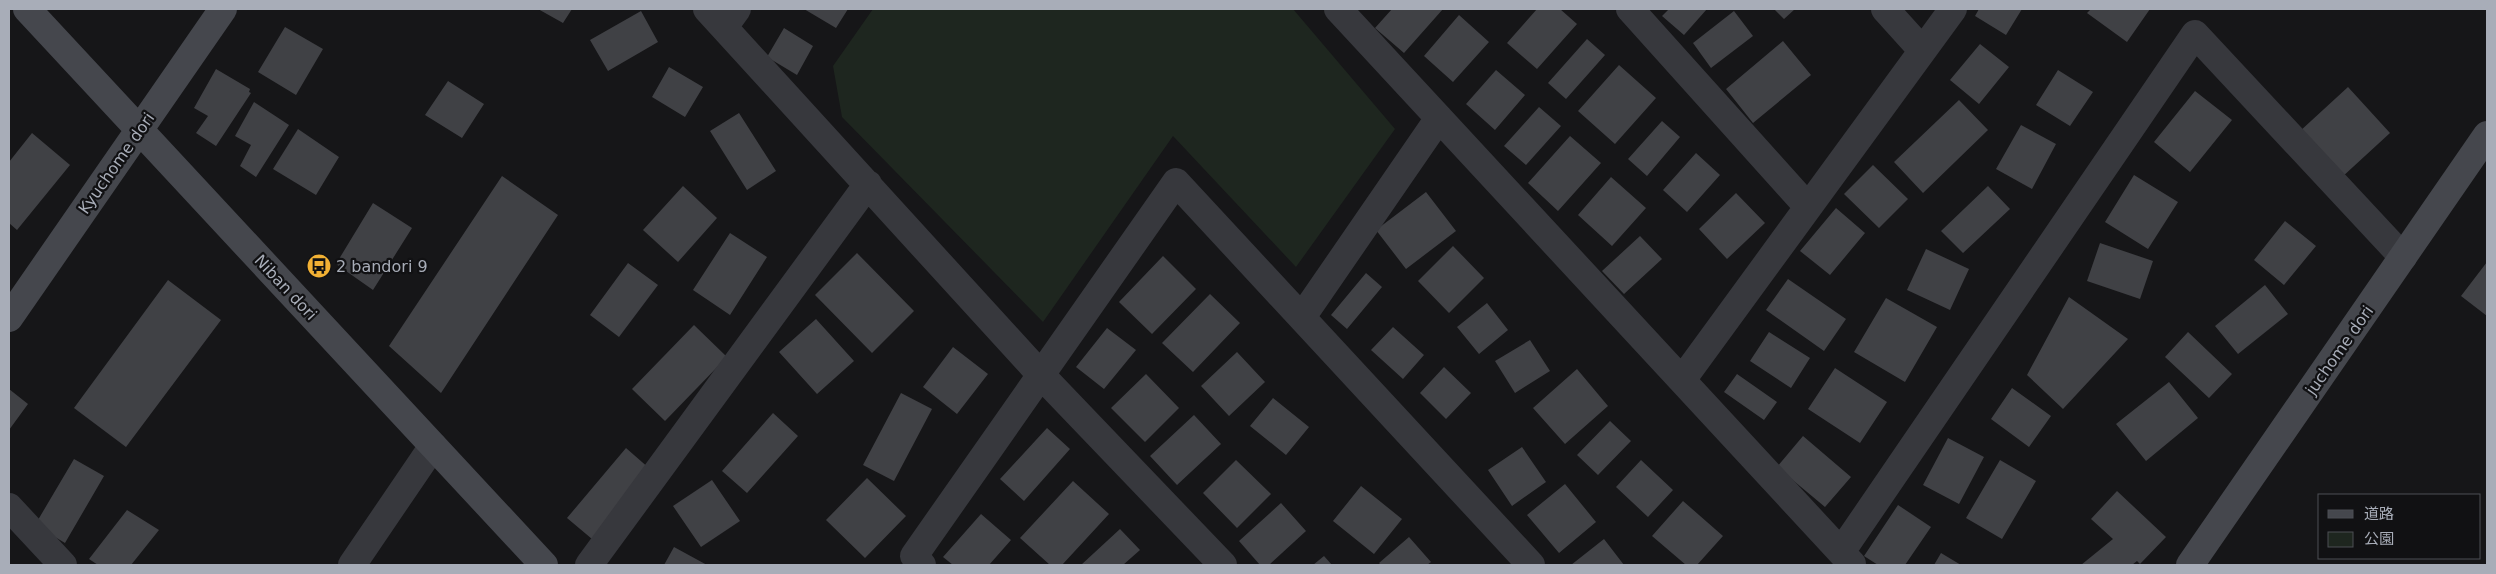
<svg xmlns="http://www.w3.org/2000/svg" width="2496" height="574" font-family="'DejaVu Sans','Noto Sans JP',sans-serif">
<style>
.green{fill:#1e261f}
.building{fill:#404145}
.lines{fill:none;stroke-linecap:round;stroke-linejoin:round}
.street{stroke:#37383d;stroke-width:28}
.secondary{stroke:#45474d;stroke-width:28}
.labels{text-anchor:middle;stroke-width:4.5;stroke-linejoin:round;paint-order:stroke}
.street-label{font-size:16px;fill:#a8adb8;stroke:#111113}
.poi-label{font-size:16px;fill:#a8adb8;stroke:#111113;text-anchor:start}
</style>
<rect width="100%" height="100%" fill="#161618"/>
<path class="green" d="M873 9H1293L1395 129 1296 267 1173 136 1043 322 842 117 833 66Z"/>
<path class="building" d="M538 9H572L563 23Z
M804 9H848L836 28Z
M1392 9H1443L1404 53 1375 28Z
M1537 9H1560L1577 24 1537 69 1507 43Z
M1669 9H1707L1684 35 1662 16Z
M1774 9H1795L1784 19Z
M1979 9H2022L2006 35 1975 16Z
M2091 9H2150L2127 42 2087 13Z
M641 11 658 42 608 71 590 40Z
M1734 11 1753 36 1711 68 1693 43Z
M1459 15 1489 42 1453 82 1424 56Z
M285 27 323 49 296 95 258 72Z
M784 28 813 46 797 75 767 57Z
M1587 39 1605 55 1566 99 1548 83Z
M1783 41 1811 75 1753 123 1726 89Z
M1980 44 2009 67 1979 104 1950 80Z
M1619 65 1656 98 1615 144 1578 111Z
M669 67 703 87 685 117 652 97Z
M216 69 250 89 249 92 251 93 216 146 196 133 208 116 194 108Z
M1496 70 1525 95 1495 130 1466 104Z
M2058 70 2093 92 2070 126 2036 105Z
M448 81 484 104 462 138 425 115Z
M2348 87 2390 133 2341 178 2299 132Z
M2195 91 2232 120 2190 172 2154 142Z
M1959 100 1988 130 1923 193 1894 162Z
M254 102 289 125 256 177 240 166 251 145 235 136Z
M1539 107 1561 126 1526 165 1504 146Z
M739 113 776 171 747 190 710 131Z
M1662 121 1680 137 1647 176 1628 159Z
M2021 125 2056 144 2032 189 1996 169Z
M298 129 339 157 316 195 273 169Z
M32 133 70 165 17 230 9 223V162Z
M1570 136 1601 163 1558 211 1528 183Z
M1696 153 1720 175 1687 212 1663 190Z
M1873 165 1908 199 1879 228 1844 194Z
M2134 175 2178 202 2148 249 2105 222Z
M502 176 558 215 441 393 389 346Z
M1611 177 1646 208 1612 246 1578 215Z
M683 186 717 218 678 262 643 230Z
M1988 186 2010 209 1963 253 1941 231Z
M1426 192 1456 231 1406 269 1376 230Z
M1736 193 1765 223 1727 259 1699 229Z
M373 203 412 228 373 290 336 264Z
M1836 208 1865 233 1830 275 1800 251Z
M2285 221 2316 246 2284 285 2254 260Z
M730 233 767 257 730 315 693 290Z
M1640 236 1662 259 1624 294 1602 271Z
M2100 243 2153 261 2140 299 2087 281Z
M1453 246 1484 278 1449 313 1418 281Z
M1926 249 1969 269 1950 310 1907 290Z
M857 253 914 311 872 353 815 295Z
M1163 256 1196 289 1152 334 1119 302Z
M2487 262V316L2461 296Z
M628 263 658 285 619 337 590 315Z
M1366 273 1382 287 1347 329 1331 315Z
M1788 279 1846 319 1824 351 1766 310Z
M168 280 221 320 126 447 74 408Z
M2265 285 2288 314 2238 354 2215 326Z
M1210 294 1240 323 1193 372 1162 343Z
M2069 297 2128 339 2063 409 2027 375Z
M1886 298 1937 327 1905 382 1854 352Z
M1487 303 1508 330 1479 354 1457 327Z
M816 319 854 361 817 394 779 352Z
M694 325 727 357 665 421 632 389Z
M1393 327 1424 355 1403 379 1371 350Z
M1107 328 1136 350 1104 389 1076 367Z
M1769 332 1810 358 1791 388 1750 361Z
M2188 332 2232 374 2209 398 2165 357Z
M1530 340 1550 371 1515 393 1495 361Z
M953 347 988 374 957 414 923 387Z
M1237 352 1265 382 1229 416 1201 386Z
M1444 367 1471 393 1446 419 1420 393Z
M1835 368 1887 402 1860 443 1808 409Z
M1577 369 1608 406 1565 444 1533 408Z
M1146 374 1179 408 1145 442 1111 408Z
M1737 374 1777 402 1764 420 1724 392Z
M2169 382 2198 418 2146 461 2116 424Z
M2012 388 2051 416 2029 447 1991 419Z
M9 389 28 404 9 430Z
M901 393 932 409 894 481 863 465Z
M1273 398 1309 427 1286 455 1250 426Z
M773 413 798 436 747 493 722 471Z
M1194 415 1221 444 1177 485 1150 456Z
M1610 421 1631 441 1598 475 1577 455Z
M1047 428 1070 449 1024 501 1000 479Z
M1803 436 1851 477 1825 507 1777 467Z
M1948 438 1984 457 1959 504 1923 485Z
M1522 447 1546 482 1512 506 1488 470Z
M626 448 650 469 592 539 567 518Z
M74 459 104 476 65 543 35 525Z
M1236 460 1271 494 1237 528 1203 493Z
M1641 460 1673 490 1648 517 1616 487Z
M2000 460 2036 481 2002 539 1966 518Z
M867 478 906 516 865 558 826 520Z
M712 480 740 521 701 547 673 506Z
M1073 481 1109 514 1062 565H1050L1020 538Z
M1565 484 1596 522 1559 553 1527 515Z
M1361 486 1402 519 1374 554 1333 521Z
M2117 491 2166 537 2140 564 2137 561 2132 565H2081L2113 539 2091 519Z
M1683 501 1723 536 1697 565H1686L1652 536Z
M1281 503 1306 531 1269 565H1260L1239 541Z
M1898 505 1931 527 1905 565H1878L1864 556Z
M127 510 159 530 131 565H98L89 559Z
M981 514 1011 540 989 565H953L943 557Z
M1120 529 1140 550 1123 565H1081Z
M1409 537 1431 562 1427 565H1381L1379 563Z
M1604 539 1624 565H1571Z
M674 547 707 565H664Z
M1941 553 1961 565H1934Z
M1324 556 1332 565H1313Z"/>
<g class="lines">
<path class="street" d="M707 9 1041 375 1223 565
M1338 9 1852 564
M1630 9 1808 207
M1885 9 1922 50
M724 27 737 9
M1302 317 1439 118
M1682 380 1953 9
M9 507 63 565
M1841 552 2195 34 2403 257
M352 565 433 446
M589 565 868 184
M922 565 914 556 1176 182 1531 565"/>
<path class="secondary" d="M27 9 544 565
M9 318 223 9
M2190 565 2487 135"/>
</g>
<defs>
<symbol id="bus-disc" viewBox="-11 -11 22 22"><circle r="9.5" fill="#f2b134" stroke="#111113"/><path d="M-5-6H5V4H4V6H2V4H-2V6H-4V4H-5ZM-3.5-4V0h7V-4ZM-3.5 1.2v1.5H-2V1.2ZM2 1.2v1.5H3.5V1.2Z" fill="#111"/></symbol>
</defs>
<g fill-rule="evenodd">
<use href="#bus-disc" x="305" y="252" width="28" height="28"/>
</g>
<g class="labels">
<g class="street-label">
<text transform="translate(116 163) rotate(-55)" y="6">Kyuchome dori</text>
<text transform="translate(286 287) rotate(47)" y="6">Niban dori</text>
<text transform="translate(2339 350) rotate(-55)" y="6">juchome dori</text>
</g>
<g class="poi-label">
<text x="336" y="272">2 bandori 9</text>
</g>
</g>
<rect width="2496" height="574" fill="none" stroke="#a8adb8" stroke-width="20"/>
<rect x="2318" y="494" width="162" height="65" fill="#111113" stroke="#4d4f55"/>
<rect x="2328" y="510" width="25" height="8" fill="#45474d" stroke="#4d4f55"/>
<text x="2364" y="519" font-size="15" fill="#a8adb8">道路</text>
<rect x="2328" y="532" width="25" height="15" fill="#1e261f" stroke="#4d4f55"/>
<text x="2364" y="544" font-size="15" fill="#a8adb8">公園</text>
</svg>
